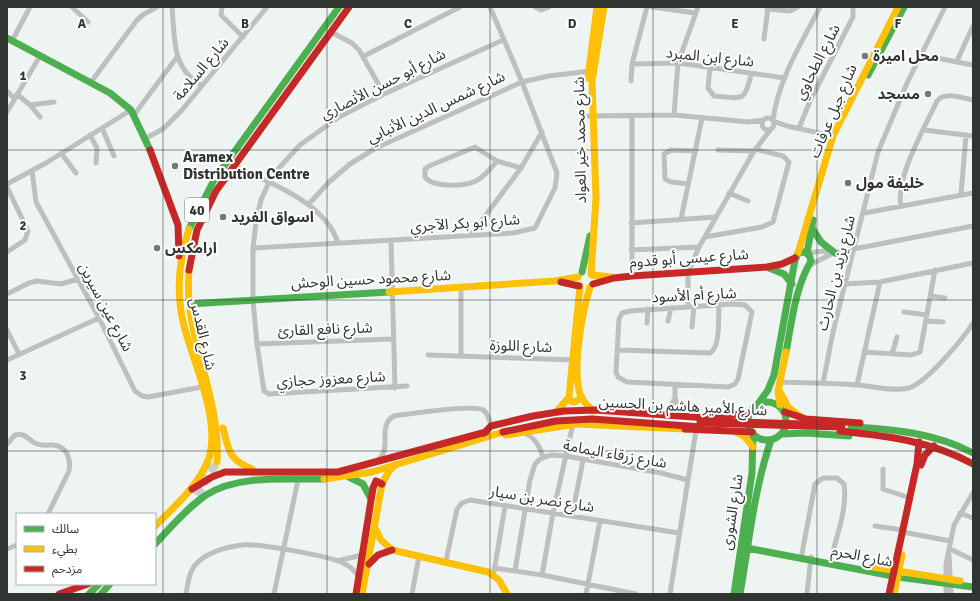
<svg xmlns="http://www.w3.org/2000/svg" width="980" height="601" font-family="Signika,'Noto Sans Arabic',sans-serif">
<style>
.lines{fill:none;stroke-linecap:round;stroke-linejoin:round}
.highway-tunnel{stroke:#c8cecb;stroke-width:9;stroke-dasharray:9 4.5;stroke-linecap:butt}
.street{stroke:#bebfbf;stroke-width:5}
.fast{stroke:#4caf50;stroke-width:7}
.slow{stroke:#ffc107;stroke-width:7}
.jam{stroke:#c62828;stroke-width:7}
.jam-bridge{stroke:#c62828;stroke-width:9}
.grid{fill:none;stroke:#303532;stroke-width:1;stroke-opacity:0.55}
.poi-dot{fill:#727875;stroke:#fff;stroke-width:1.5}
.labels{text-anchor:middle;stroke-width:4;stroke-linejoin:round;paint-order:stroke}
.shield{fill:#fff;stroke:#6e7270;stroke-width:1}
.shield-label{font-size:14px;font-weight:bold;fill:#303532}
.poi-label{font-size:15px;font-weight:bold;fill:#303532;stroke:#fff;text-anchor:start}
.street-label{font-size:15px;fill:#303532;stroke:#fff}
.grid-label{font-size:13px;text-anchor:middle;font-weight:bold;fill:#303532;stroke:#fff;stroke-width:4;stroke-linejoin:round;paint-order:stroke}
</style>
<rect width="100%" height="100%" fill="#eef4f1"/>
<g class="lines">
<path class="highway-tunnel" d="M196 495 217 462"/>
<path class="street" d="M72 7 88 22
M172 7C175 39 171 68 202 86
M222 7 221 15 243 37
M535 7 541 10 549 7
M652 7 695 13
M767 9 790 11 798 7
M331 32 352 43 359 50 384 94
M764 39 768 7
M12 41 30 7
M921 55 973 65
M364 56 460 7
M957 61 973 26
M632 64 678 63 785 78
M710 68 708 88 714 96C741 98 745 104 751 74
M631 81 632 64 647 7
M91 82 137 20 144 14 157 7
M7 91 14 98
M17 94 30 105 40 117
M30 105 54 102
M7 112 40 56
M134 115 177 57
M674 115 678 63 698 7
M588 116 674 115 749 122 763 120
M632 117V276
M762 124a6 6 0 1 1 12 0a6 6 0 1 1-12 0Z
M773 120C778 80 802 42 820 7
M773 121 787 126 833 136
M102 128 114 156
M799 128 810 101 853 17V7
M924 130 973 136
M90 135 97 148 96 163
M146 138 163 129 182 110 267 7
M718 150 754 151
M61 153 76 173
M497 161C492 167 486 175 479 179 469 187 433 188 425 177V169L429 166 475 147 497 161 521 168
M234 166C269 182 326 203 338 243
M32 171 36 202 99 318 135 391 142 396 148 397 202 387
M7 184 46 163 131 110
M688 184 671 182 665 179 664 154 671 150 696 151
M7 187 28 231 25 240 7 252
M729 193 748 201
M961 194 966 135
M308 205 329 182 350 164 376 148 522 82 549 76 590 71
M901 206C895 178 925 127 937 101 945 91 962 98 973 100
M864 213 973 193
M681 219 702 118
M631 223 716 217
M471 235 521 168 542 132
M705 237 762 227 773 222 789 162 783 156 755 149
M391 240 395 388
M253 248 513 233 535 228 555 188 557 173 522 82 490 7
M631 250 699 247
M808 253 824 251 833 253
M810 265 833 253 973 226
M845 284 880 282 973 263
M461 288V356
M7 294 29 283 37 281 61 284 78 279
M931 296 945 298
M733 304 745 305 752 312 738 379 735 384 728 387 627 382 618 377 616 372 619 319 622 313 630 311Z
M688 306V273L699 247 754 151 771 129
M904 312 927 315
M668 321 671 308
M927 321 943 322
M647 323 648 309
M692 327 694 306
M7 330 19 354
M257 344 393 339
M618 350 710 353C721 347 718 317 719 305
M864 352 911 355 920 352 935 270
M892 354 897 337
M428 355 574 360
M7 360 99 318
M779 382C805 383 831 383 858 385 873 386 894 392 909 388 927 382 963 339 973 323
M823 383 833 332 878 152 907 83 945 7
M675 385V398L682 416
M857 385 880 282
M407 386 269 394 264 391 257 344 253 300V248L256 222 261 200 269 182 279 168 300 145 339 117 384 94 503 40
M666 415 675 398
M524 433C535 437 540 447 543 457
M7 444 15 435C26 432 28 441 37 444 42 446 48 445 53 445 67 446 71 459 69 471L48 514
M379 459C392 448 377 425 394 416 409 414 473 404 483 410 488 413 490 421 491 426
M883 469V489L910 498
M688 480 696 431
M960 513 973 518
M572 516 583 460
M875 526 903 530
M903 532 950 541
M7 549 17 545
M950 549 973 560
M949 555 951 594
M801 559 815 484 823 478H837L844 484C848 510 835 539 830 564
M337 561 362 555
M446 561 457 509 462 503 470 500 679 533
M494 568 542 575 636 594
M515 571 530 480 535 464 540 459 551 455 566 456 661 473 688 480 670 594
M494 572 505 506
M542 575 553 513 573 424
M186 594C188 583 189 571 197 563 208 552 227 547 242 545 257 543 329 556 343 563 350 566 355 571 359 577
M274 594 298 480
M412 594 419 556
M586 594 600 521
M807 594 811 557
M946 594V564L954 525 973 493"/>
<path class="fast" d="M7 38 110 93 131 110 150 150
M868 75 904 7
M812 228 821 242 835 253
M189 229 214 180 339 7
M807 253 813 220
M769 268 784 274 792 284
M582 272 590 236
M189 304 389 292
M748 421a19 19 0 1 1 38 0a19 19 0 1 1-38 0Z
M758 404 768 390 774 375 795 260 798 253 804 252 809 255 811 261C795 288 792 321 786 352
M851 427C893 429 935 433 973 453
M781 434 806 433 849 436
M349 477 363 484 371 499
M155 544C171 527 187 508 206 495 239 474 287 480 324 479
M747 548 898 577 973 587
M89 594 99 584
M101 594 110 584
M734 594 752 473 753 433
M740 594C749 543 754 489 771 440"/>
<path class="slow" d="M588 78 597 7
M798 253 833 136 898 7
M189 270C183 339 221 393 217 462
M591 274 596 198 592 81 604 7
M592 275 612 277
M590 287C582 313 572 368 580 394 582 401 588 406 593 411
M389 292 555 281 578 277
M780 392 788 407 801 417
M569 397 571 401 575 402 582 397
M780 405 778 391 786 352
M557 411 569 397 580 286
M223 428C229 451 228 459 252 469
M736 432 744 436 753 447
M506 435 576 424 685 429
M324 479 372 472 503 432
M155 526C174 507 196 488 207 463 224 424 192 361 183 322 176 290 179 259 189 229
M375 528 381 540 392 550 488 572 499 580 507 594
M873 567 960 581
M362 594 382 484 389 471 395 465
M894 594 902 555"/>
<path class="jam" d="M150 150 178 225 179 256
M189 270 197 230 216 191 349 7
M561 282 579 286
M593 284 614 278 632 276 767 267 782 264 795 258
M785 412 806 419 860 423
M685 429 752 432
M840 431C887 436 931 441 973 464
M503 432 556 421 592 419 701 427
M484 433 491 426 533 416 564 411 596 410 708 418 750 413
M921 465 925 455 934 446
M192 489 212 477 225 472H338L486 432
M369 564 378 555 392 550
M59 594 88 584
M356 594 373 488 376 481 382 484
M889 594 917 464 919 442"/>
<path class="jam-bridge" d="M701 422 841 426"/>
</g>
<path class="grid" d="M163 7V594M327 7V594M490 7V594M653 7V594M817 7V594M7 150H973M7 300H973M7 451H973"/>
<g class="poi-dot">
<circle cx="865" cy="56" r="4"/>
<circle cx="928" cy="94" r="4"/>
<circle cx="175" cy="166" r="4"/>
<circle cx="848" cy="183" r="4"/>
<circle cx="223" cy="217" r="4"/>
<circle cx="157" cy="248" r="4"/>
</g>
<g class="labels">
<rect class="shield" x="185" y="198" width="24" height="24" rx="3"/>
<g class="shield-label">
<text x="197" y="215">40</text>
</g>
<g class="poi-label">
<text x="873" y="61">محل اميرة</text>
<text x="920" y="99" text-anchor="end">مسجد</text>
<text x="183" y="162">Aramex<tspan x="183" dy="17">Distribution Centre</tspan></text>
<text x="856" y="188">خليفة مول</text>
<text x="231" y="222">اسواق الفريد</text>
<text x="165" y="253">ارامكس</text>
</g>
<g class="street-label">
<text transform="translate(710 57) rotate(6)" y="5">شارع ابن المبرد</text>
<text transform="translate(817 62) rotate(-63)" y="5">شارع الطحاوي</text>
<text transform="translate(201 69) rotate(-50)" y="5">شارع السلامة</text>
<text transform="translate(383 84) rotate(-27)" y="5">شارع أبو حسن الأنصاري</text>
<text transform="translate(436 107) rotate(-25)" y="5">شارع شمس الدين الأنبابي</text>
<text transform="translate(833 111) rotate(-67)" y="5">شارع جبل عرفات</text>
<text transform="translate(580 140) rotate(-91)" y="5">شارع محمد خير العواد</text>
<text transform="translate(465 223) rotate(-4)" y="5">شارع ابو بكر الآجري</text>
<text transform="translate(689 258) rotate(-4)" y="5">شارع عيسى أبو قدوم</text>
<text transform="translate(836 273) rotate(-76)" y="5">شارع يزيد بن الحارث</text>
<text transform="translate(371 279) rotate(-3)" y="5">شارع محمود حسين الوحش</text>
<text transform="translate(694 295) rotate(-3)" y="5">شارع أم الأسود</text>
<text transform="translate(106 307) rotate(62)" y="5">شارع عين سيرين</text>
<text transform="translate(325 329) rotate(-2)" y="5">شارع نافع القارئ</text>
<text transform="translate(203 334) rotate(77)" y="5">شارع القدس</text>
<text transform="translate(521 346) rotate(2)" y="5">شارع اللوزة</text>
<text transform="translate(331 379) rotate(-3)" y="5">شارع معزوز حجازي</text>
<text transform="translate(683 406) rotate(3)" y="5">شارع الأمير هاشم بن الحسين</text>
<text transform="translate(615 454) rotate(10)" y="5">شارع زرقاء اليمامة</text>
<text transform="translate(542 499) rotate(9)" y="5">شارع نصر بن سيار</text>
<text transform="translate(732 512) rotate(-81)" y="5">شارع الشورى</text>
<text transform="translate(862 556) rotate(11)" y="5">شارع الحرم</text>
</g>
</g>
<g class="grid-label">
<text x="82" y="28">A</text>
<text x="245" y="28">B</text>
<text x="408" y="28">C</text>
<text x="572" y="28">D</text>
<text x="735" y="28">E</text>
<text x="898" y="28">F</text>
<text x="23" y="80">1</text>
<text x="23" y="230">2</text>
<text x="23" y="380">3</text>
</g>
<rect width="980" height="601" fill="none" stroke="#303532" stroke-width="16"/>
<rect x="16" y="513" width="140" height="72" fill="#ffffff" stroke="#acaead"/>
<rect x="24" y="526" width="20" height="6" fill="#4caf50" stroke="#acaead"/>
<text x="52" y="533" font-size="12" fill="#303532">سالك</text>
<rect x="24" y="546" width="20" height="6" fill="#ffc107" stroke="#acaead"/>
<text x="52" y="553" font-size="12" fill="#303532">بطيء</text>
<rect x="24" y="566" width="20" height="6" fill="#c62828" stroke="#acaead"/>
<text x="52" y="573" font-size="12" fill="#303532">مزدحم</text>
</svg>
